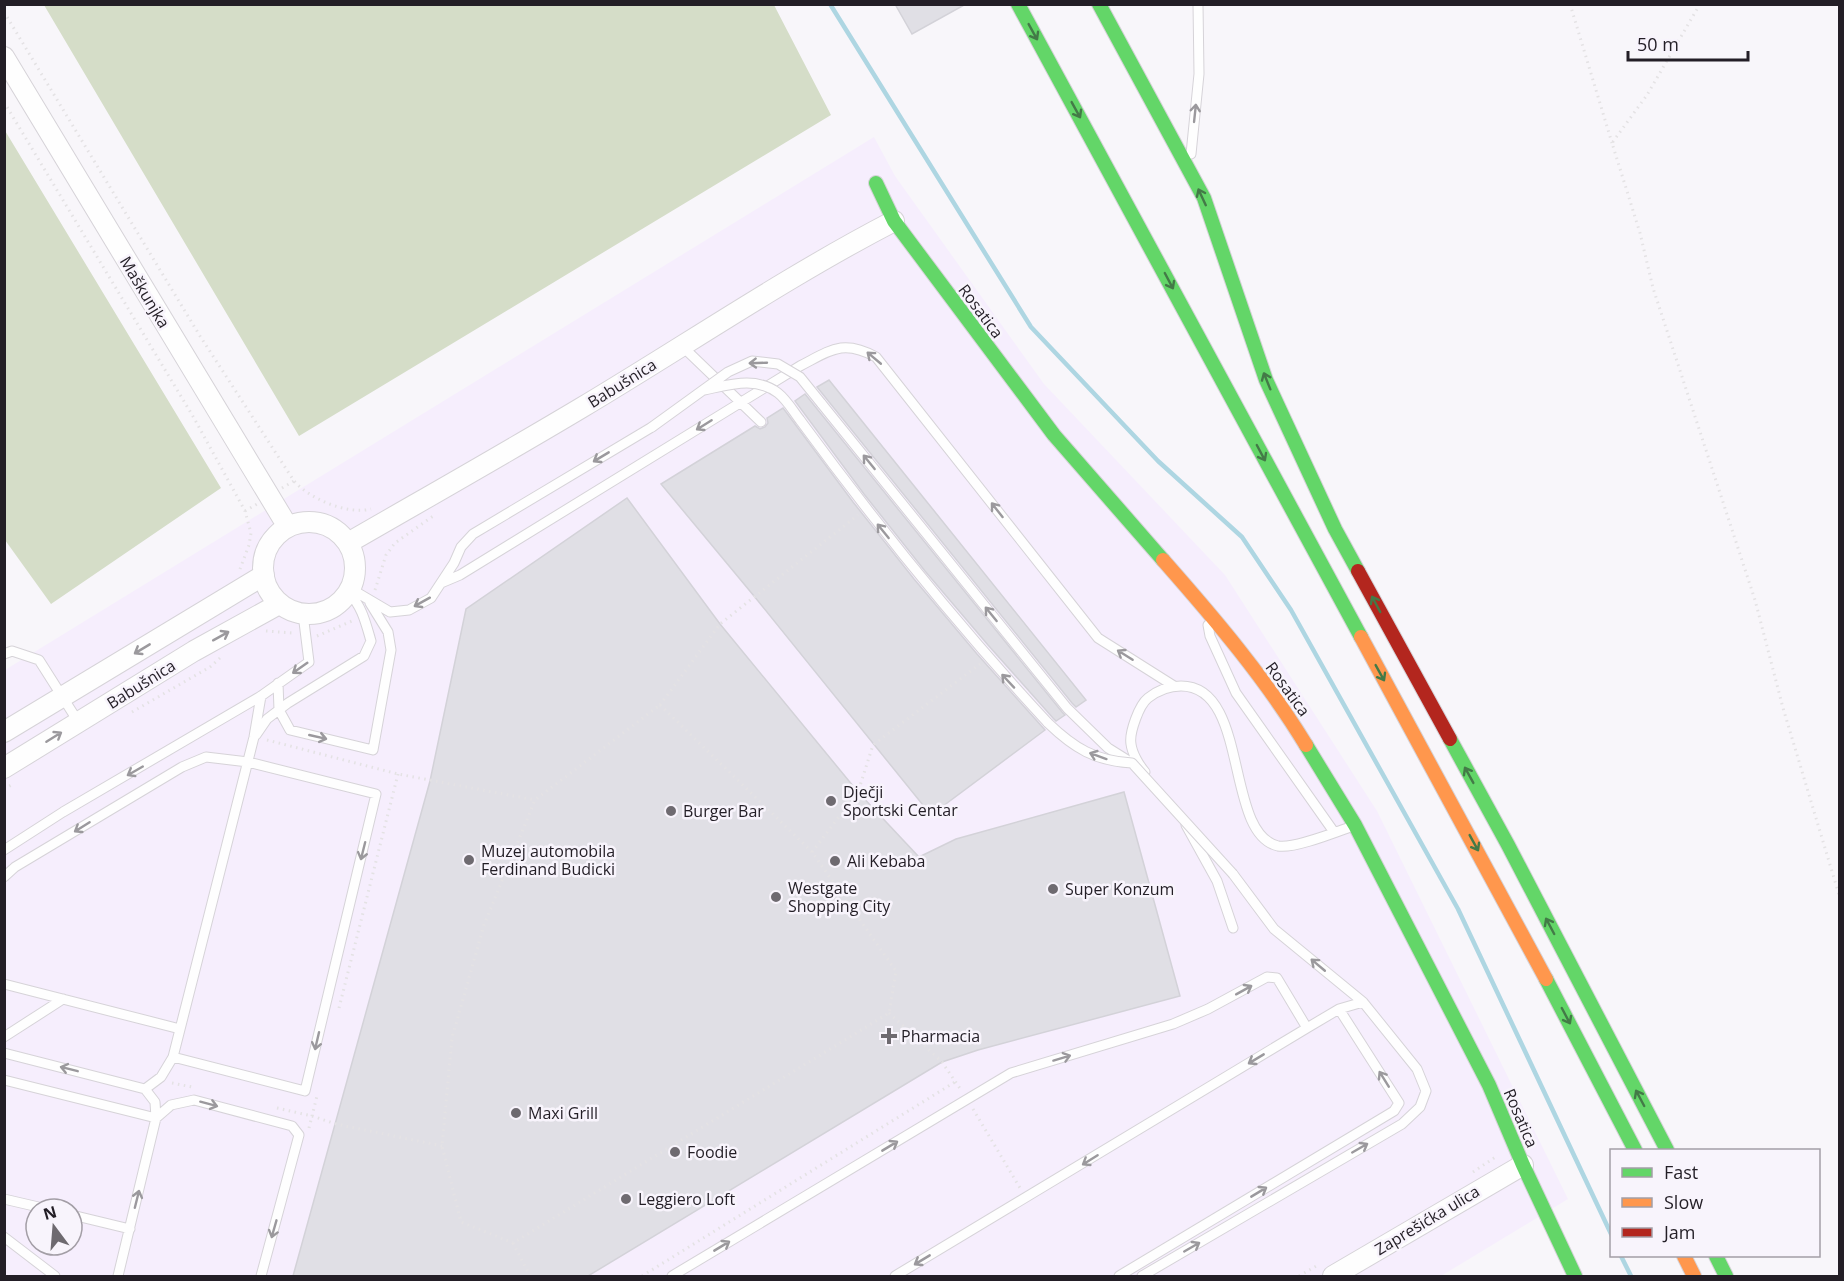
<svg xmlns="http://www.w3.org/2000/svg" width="1844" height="1281" font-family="'Open Sans',sans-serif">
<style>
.built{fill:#f6eefd;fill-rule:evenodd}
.green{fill:#d5ddc8}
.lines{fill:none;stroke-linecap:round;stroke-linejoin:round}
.stream{stroke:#aed6e2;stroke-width:4.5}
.building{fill:#e0dfe5;stroke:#d3d2d8;stroke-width:1.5}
.lane-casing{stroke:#d6d3d8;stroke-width:11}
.street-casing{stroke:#d6d3d8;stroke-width:22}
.fast-casing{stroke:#d6d3d8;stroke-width:16}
.slow-casing{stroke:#d6d3d8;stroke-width:16}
.jam-casing{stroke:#d6d3d8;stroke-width:16}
.path{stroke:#e4e2e4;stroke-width:3;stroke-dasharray:1.5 4.5;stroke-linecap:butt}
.lane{stroke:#fefefe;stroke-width:9}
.street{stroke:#fefefe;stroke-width:20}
.fast{stroke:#63d668;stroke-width:14}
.slow{stroke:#ff974d;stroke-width:14}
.jam{stroke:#b3261e;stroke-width:14}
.lane-bridge-casing{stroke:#d6d3d8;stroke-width:11;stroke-linecap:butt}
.lane-bridge{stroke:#fefefe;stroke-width:9}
.oneway{stroke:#437a47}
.oneway2{stroke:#9b999d}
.poi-dot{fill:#6e6a70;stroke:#f8f4fc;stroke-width:2}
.labels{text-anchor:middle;stroke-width:5;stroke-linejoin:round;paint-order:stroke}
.street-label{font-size:16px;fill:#231e26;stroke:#f8f4fc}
.poi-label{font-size:16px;fill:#231e26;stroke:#f8f4fc;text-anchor:start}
</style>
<rect width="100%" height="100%" fill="#f8f6fa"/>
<path class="built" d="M874 137 895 176 1044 384 1225 575 1377 811 1568 1199 1441 1276H5V670ZM36 1209H72V1245H36Z"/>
<path class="green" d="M44 5H774L831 115 299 436Z
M4 129 221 488 51 604 5 540Z"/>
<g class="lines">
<path class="stream" d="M830 4 1031 327 1158 461 1242 537 1291 610 1458 909 1612 1236
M1621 1256 1631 1276"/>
</g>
<path class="building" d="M895 4H966L912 34Z
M829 380 1086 700 1076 707 1072 703 817 387Z
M805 394 1062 712 1065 715 1056 721 1053 718 988 645 925 571 864 494 795 401Z
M783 408 853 502 914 579 977 654 1045 730 931 815 754 596 661 484 755 426 760 429 765 427 768 423 767 418Z
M627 498 720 624 858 792 919 857 956 839 1124 792 1180 996 978 1050 942 1062 588 1276H293L430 781 466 609Z"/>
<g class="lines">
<defs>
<path id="lane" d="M1191 154 1199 74 1198 4
M682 346 761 422
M821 403 1067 708 1108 748 1132 763
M800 420C877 525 959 627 1048 723
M441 583 460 575 800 366C831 350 843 339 876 357L1098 638 1174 686
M351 589 390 612 409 610 431 598 454 563 461 547 473 534 652 427
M1208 625 1210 636 1236 693 1334 832
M4 654 12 651 39 660 79 723
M278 683 279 710 290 730 373 750 391 650 388 632 370 603
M256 735 267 719 288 703 364 656 371 641C366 624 362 606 349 593
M1145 772C1139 765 1132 753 1131 744 1129 733 1139 705 1148 698 1157 691 1169 686 1181 686 1250 686 1224 834 1278 846 1294 849 1336 832 1353 826
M1186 825 1217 881 1233 928
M4 850 63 812 261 696 309 662 303 614
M4 877 15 867 182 767 206 757 248 762 376 794 305 1091 173 1057
M4 984 180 1029
M4 1037 63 999
M4 1053 145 1089 155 1102 156 1118 118 1276
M4 1080 156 1118 171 1105 194 1100 292 1126 299 1135 261 1276
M145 1089 161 1077 173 1057 254 737 261 696
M4 1199 47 1209
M72 1215 130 1229
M4 1237 55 1276
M672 1276 1011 1073 1173 1024 1208 1009 1267 977 1277 978 1307 1028
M895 1276 1307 1028 1339 1009 1363 1002
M1119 1276 1394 1111 1399 1103 1339 1009
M1142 1276 1402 1124 1420 1107 1426 1091 1417 1069 1363 1002 1274 929 1233 874"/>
<path id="street" d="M4 57 288 527
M263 568a46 46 0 1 1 92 0a46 46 0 1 1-92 0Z
M348 543C426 498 504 454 581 408 685 346 786 277 894 221
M4 732 264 575
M4 768 194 651 279 604
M1333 1276 1523 1165"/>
<path id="fast" d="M1018 4 1361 637
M1099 4 1204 198 1266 380 1335 529 1358 571
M876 183 894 221 1054 435 1163 560
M1450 739 1508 845 1667 1150
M1306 745 1355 825 1489 1085 1523 1165 1575 1276
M1546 979 1635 1150
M1716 1256 1726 1276"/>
<path id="slow" d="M1163 560C1215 619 1266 679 1306 745
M1361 637 1546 979
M1684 1256 1694 1276"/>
<path id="jam" d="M1358 571 1450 739"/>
</defs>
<use href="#lane" class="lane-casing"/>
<use href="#street" class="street-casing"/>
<use href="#fast" class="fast-casing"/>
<use href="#slow" class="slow-casing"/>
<use href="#jam" class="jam-casing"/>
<path class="path" d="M1570 4 1612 143
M1700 4 1647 95 1612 143 1640 233 1653 288 1755 600 1783 708 1840 898
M4 12 200 336 294 481C310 499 347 515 371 509
M4 102 194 418 245 511 251 533 249 545 240 569
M282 488 294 481
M245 511 257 504
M375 590 386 555 395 543 436 514
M266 631 293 633
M317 636 352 621
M660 705 812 852 896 971 889 1013 513 1243 461 1222 442 1146 452 1038 484 925 535 800Z
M660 705 720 624 858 515
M132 712 210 667 220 658
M267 740 398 774 535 800
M4 789 13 784
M812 852 858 792 873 745 980 664
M339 1008 398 774
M889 1013 942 1062 961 1090
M172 1083 192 1087
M277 1108 312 1116 336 1124 442 1146
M973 1109 1020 1188
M309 1128 317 1096
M1473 1172 1497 1156
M513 1243 530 1276
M642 1276 955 1082
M1299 1276 1318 1265"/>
<use href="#lane" class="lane"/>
<use href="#street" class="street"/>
<use href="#fast" class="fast"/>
<use href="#slow" class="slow"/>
<use href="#jam" class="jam"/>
<defs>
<path id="lane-bridge" d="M704 390C729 385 756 376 778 393 787 400 793 411 800 420
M652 427 728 372 752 361 778 364 800 377 821 403
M1048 723C1074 748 1095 761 1132 763L1233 874"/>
</defs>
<use href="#lane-bridge" class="lane-bridge-casing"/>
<use href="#lane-bridge" class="lane-bridge"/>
</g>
<defs><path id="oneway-shaft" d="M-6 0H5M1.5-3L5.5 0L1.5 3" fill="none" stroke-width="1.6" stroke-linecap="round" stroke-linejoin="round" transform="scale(1.5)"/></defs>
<g class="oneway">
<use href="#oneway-shaft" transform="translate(1033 32) rotate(61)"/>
<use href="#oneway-shaft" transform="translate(1076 110) rotate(61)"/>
<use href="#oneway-shaft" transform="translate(1202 197) rotate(-115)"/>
<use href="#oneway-shaft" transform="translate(1169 281) rotate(62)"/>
<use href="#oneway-shaft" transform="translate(1267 381) rotate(-112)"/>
<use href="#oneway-shaft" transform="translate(1261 453) rotate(62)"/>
<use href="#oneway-shaft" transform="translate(1376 604) rotate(-118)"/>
<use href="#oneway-shaft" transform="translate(1380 673) rotate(61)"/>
<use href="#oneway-shaft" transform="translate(1469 775) rotate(-119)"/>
<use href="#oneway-shaft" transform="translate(1474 843) rotate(61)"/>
<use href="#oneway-shaft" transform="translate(1550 926) rotate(-118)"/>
<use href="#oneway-shaft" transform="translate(1566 1016) rotate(62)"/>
<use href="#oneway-shaft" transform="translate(1640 1098) rotate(-118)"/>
</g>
<g class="oneway2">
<use href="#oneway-shaft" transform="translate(1195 113) rotate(-84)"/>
<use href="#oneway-shaft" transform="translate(874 358) rotate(-140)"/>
<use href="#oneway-shaft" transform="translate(758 363) rotate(178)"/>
<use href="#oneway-shaft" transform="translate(704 425) rotate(148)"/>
<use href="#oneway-shaft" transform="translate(601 457) rotate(149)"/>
<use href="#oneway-shaft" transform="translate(869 462) rotate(-129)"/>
<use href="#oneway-shaft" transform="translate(997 510) rotate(-128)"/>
<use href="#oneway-shaft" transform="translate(883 531) rotate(-129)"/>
<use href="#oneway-shaft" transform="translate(422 602) rotate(151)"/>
<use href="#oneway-shaft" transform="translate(991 614) rotate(-129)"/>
<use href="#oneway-shaft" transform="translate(221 636) rotate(-29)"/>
<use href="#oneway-shaft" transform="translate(142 649) rotate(149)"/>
<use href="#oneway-shaft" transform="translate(1125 655) rotate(-148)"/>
<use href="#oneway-shaft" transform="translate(300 668) rotate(145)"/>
<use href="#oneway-shaft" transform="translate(1008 681) rotate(-133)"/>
<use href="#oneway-shaft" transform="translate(54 737) rotate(-32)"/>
<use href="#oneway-shaft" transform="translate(318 737) rotate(13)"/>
<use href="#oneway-shaft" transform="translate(1098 756) rotate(-160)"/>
<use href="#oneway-shaft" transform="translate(135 771) rotate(150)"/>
<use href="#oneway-shaft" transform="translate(82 827) rotate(148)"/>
<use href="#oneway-shaft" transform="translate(363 851) rotate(104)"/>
<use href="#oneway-shaft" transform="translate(1318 965) rotate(-140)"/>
<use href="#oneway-shaft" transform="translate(1244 990) rotate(-29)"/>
<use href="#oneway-shaft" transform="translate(317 1041) rotate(103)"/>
<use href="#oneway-shaft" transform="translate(1062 1058) rotate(-17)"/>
<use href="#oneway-shaft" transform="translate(1256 1059) rotate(149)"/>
<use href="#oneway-shaft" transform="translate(69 1069) rotate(-166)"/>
<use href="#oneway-shaft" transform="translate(1384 1079) rotate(-122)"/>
<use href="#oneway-shaft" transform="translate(209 1104) rotate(15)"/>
<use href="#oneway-shaft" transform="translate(890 1146) rotate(-31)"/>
<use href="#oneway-shaft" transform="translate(1360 1148) rotate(-30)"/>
<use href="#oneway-shaft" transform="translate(1090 1160) rotate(148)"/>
<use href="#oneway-shaft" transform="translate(1259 1192) rotate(-31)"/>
<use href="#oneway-shaft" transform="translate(137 1199) rotate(-76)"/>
<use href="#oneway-shaft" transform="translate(274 1229) rotate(106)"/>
<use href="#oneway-shaft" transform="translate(722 1246) rotate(-31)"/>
<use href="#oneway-shaft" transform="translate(1192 1247) rotate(-30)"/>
<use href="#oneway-shaft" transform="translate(922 1260) rotate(149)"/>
</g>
<g class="poi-dot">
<circle cx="831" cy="801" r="6"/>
<circle cx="671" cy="811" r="6"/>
<circle cx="469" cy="860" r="6"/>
<circle cx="835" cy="861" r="6"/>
<circle cx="1053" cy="889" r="6"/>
<circle cx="776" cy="897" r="6"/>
<path d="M886 1027h6v6h6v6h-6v6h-6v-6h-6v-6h6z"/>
<circle cx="516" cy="1113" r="6"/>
<circle cx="675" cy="1152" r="6"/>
<circle cx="626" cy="1199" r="6"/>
</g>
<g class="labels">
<g class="street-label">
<text transform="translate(145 292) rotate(59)" y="6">Maškunjka</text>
<text transform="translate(981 311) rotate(53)" y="6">Rosatica</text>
<text transform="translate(622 383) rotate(-32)" y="6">Babušnica</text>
<text transform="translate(141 684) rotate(-32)" y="6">Babušnica</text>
<text transform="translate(1288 689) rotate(54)" y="6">Rosatica</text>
<text transform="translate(1521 1118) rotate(67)" y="6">Rosatica</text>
<text transform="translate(1427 1220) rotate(-31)" y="6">Zaprešićka ulica</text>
</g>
<g class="poi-label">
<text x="843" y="798">Dječji<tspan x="843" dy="18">Sportski Centar</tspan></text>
<text x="683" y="817">Burger Bar</text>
<text x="481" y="857">Muzej automobila<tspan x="481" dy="18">Ferdinand Budicki</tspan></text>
<text x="847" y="867">Ali Kebaba</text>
<text x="788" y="894">Westgate<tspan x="788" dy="18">Shopping City</tspan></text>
<text x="1065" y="895">Super Konzum</text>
<text x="901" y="1042">Pharmacia</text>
<text x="528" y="1119">Maxi Grill</text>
<text x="687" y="1158">Foodie</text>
<text x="638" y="1205">Leggiero Loft</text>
</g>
</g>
<rect width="1844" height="1281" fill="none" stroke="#231e26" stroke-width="12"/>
<rect x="1610" y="1149" width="210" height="108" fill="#f8f4fc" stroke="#a39ea6" stroke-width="1.5"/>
<rect x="1622" y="1168" width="30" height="9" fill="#63d668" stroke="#a39ea6" stroke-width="1.5"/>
<text x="1664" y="1179" font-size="18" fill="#231e26">Fast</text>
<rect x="1622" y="1198" width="30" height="9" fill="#ff974d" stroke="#a39ea6" stroke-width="1.5"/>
<text x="1664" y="1209" font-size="18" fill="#231e26">Slow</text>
<rect x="1622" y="1228" width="30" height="9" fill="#b3261e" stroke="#a39ea6" stroke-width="1.5"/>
<text x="1664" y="1239" font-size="18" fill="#231e26">Jam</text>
<g transform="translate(54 1227) rotate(344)"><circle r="28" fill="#f8f4fc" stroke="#a39ea6" stroke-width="1.5"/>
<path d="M0-4.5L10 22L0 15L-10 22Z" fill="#6e6a70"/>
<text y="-9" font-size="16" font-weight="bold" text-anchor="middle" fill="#231e26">N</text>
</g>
<path d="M1628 51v9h120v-9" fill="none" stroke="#231e26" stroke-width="3"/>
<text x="1637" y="51" font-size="18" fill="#231e26" stroke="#f8f4fc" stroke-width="4.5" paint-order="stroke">50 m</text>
</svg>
